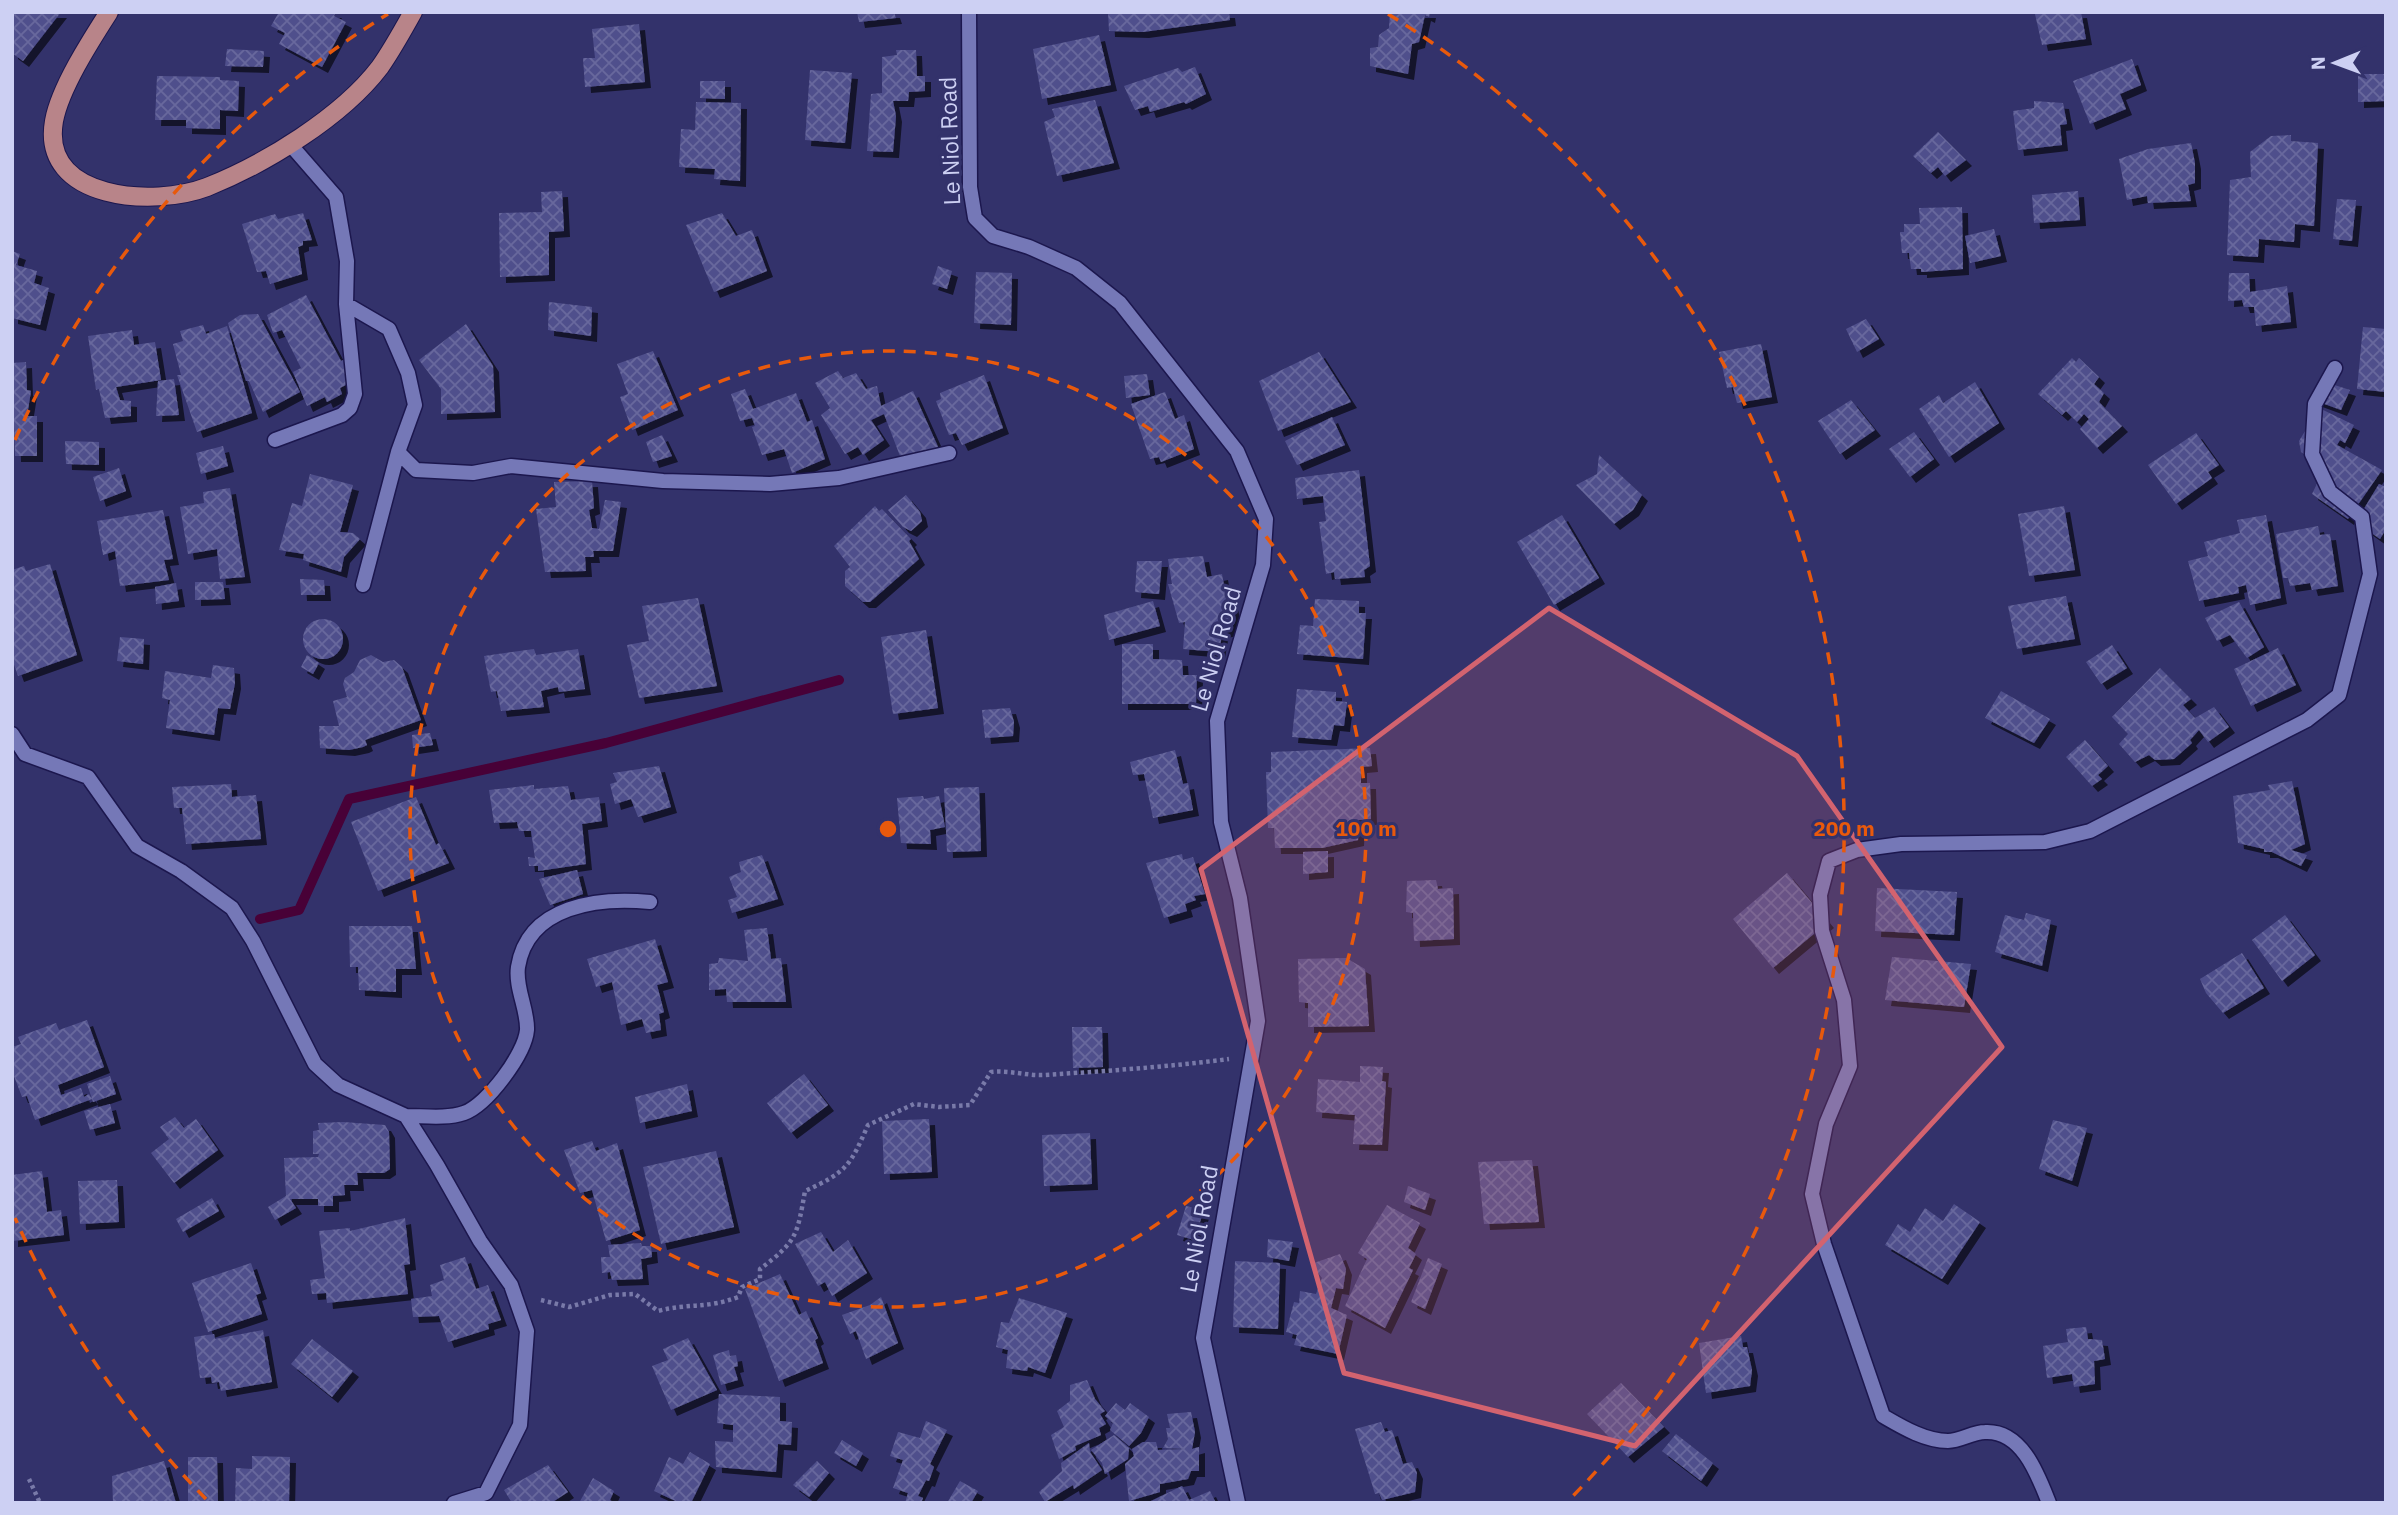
<svg xmlns="http://www.w3.org/2000/svg" width="2398" height="1515" font-family="'IBM Plex Sans',sans-serif">
<style>
.lines{fill:none;stroke-linecap:round;stroke-linejoin:round}
.stream{stroke:#480137;stroke-width:10}
.building{fill:url(#building-cross-hatch);filter:url(#shadow)}
.street-casing{stroke:#1c174e;stroke-width:17}
.primary-casing{stroke:#1c174e;stroke-width:20}
.path{stroke:#797aa9;stroke-width:4.5;stroke-dasharray:3.5 3.5;stroke-linecap:butt}
.street{stroke:#7578b7;stroke-width:14}
.primary{stroke:#b88489;stroke-width:18}
.marked{fill:#d3636f;fill-opacity:0.2;stroke:#d3636f;stroke-width:5;stroke-linejoin:round}
.ring{fill:none;stroke:#e8590c;stroke-width:3.5;stroke-dasharray:12 9}
.labels{text-anchor:middle;stroke-width:6;stroke-linejoin:round;paint-order:stroke}
.street-label{font-size:23px;fill:#cdd0f3;stroke:#33326b}
.centre{fill:#e8590c;stroke:#33326b;stroke-width:3.5}
.ring-label{font-size:21px;text-anchor:middle;font-weight:bold;fill:#e8590c;stroke:#33326b;stroke-width:6;stroke-linejoin:round;paint-order:stroke}
</style>
<defs>
<pattern id="building-cross-hatch" width="8" height="8" patternUnits="userSpaceOnUse" patternTransform="scale(1.75)"><rect width="8" height="8" fill="#50508c"/><path d="M0 0l8 8M0 8l8-8" fill="none" stroke="#68689d"/></pattern>
<filter id="shadow"><feDropShadow dx="6" dy="6" stdDeviation="0" flood-color="#0009"/></filter>
</defs>
<rect width="100%" height="100%" fill="#33326b"/>
<g class="lines">
<path class="stream" d="M260 919 299 910 349 799 606 743 839 680"/>
</g>
<path class="building" d="M12 12H61L23 61 12 53Z
M279 12H336L334 16 346 22 322 67 279 44 285 33 271 26Z
M857 12H894L896 18 859 22Z
M1108 12H1229L1230 20 1143 32 1109 31Z
M1390 12H1430L1429 17 1425 15 1419 42 1412 44 1408 74 1370 66V48L1378 47 1379 35 1389 28Z
M2081 12 2086 39 2042 45 2035 14Z
M639 24 645 82 585 87 583 58H595L592 29Z
M1099 35 1111 85 1042 99 1033 49Z
M227 49 264 51 263 67 225 66Z
M896 50H916L917 76H925V91L909 92 908 101H893L896 116 893 152 867 151 871 94 882 93V57L897 55Z
M2132 59 2141 85 2120 94 2126 109 2090 124 2073 81Z
M1195 67 1206 94 1186 104 1184 102 1150 112 1148 106 1135 110 1124 86 1178 68 1182 72Z
M810 70 852 73 845 143 805 140Z
M2358 74H2386V101L2358 102Z
M157 76 220 77V80L239 81 238 111 220 110V129L186 128V120H155Z
M700 81H725V99L700 98Z
M1095 100 1114 163 1057 176 1044 122 1055 117 1052 109Z
M2034 101 2063 103 2067 124 2060 125 2062 145 2018 150 2013 111 2034 108Z
M696 102 741 103 740 181 714 179 715 169 679 167 681 129 695 130Z
M1938 132 1966 160 1945 176 1938 167 1931 173 1913 156Z
M2291 135V141L2318 143 2314 226 2295 224 2294 242 2259 239 2258 257 2227 255 2230 180 2251 177 2250 152 2271 136Z
M2191 143 2195 163V183L2188 185 2191 201 2148 203 2147 196 2127 200 2119 159 2148 149Z
M562 191 564 231 549 232V275L500 277 499 213 542 212 541 192Z
M2078 191 2080 220 2034 223 2032 195Z
M2337 199 2356 200 2352 241 2333 239Z
M1962 207 1963 269 1921 272V269H1911L1909 253H1902L1900 232H1904V224H1920L1919 208Z
M303 213 312 240 303 241V245L298 247 302 274 270 284 266 271 257 272 242 224 275 214 278 219Z
M722 213 736 236 752 230 767 271 714 292 686 225Z
M1994 229 2001 256 1970 263 1965 236Z
M12 251 20 254 16 265 37 271 34 283 49 288 40 325 12 318Z
M938 266 952 271 947 289 932 284Z
M976 272 1012 273 1011 325 974 323Z
M2229 273H2249L2250 292 2287 286 2291 322 2256 326 2254 307H2244L2242 300 2228 301Z
M306 295 341 361 345 359 355 380 340 388 342 394 327 402 325 397 307 406 293 372 301 368 282 330 273 333 267 315Z
M549 302 592 307 591 336 548 330Z
M258 314 300 392 263 412 249 381H246L228 323 240 315Z
M1866 319 1879 339 1857 352 1846 329Z
M466 324 493 366 495 412 441 414V389L419 360Z
M203 325 206 334 227 326 252 413 197 432 177 375H181L173 344 183 341 180 331Z
M2363 327 2386 329V392L2357 389Z
M132 330 134 345 155 342 161 380 116 387 120 400 131 401V416L105 418 99 389 96 390 88 336Z
M1761 344 1772 397 1737 403 1733 387 1727 388 1719 352Z
M653 351 678 410 632 430 620 397 628 394 617 364Z
M1319 352 1351 402 1278 431 1259 381Z
M2072 358 2076 362 2079 358 2099 377 2094 384 2104 393 2099 402 2122 426 2097 448 2080 429 2089 419 2084 414 2077 422 2066 411 2062 415 2038 394Z
M26 362 27 390 31 391 27 416H37V456H15L12 363Z
M838 371 843 378 856 373 866 389 877 386 881 406 913 391 939 449 903 464 884 414 871 420 884 440 863 455 858 447 845 454 821 415 830 408 815 383Z
M1147 374 1150 395 1126 398 1124 376Z
M984 375 1003 428 962 445 956 433 949 435 936 401 941 399 940 393Z
M174 379 179 415 156 416 158 381Z
M2319 380 2350 390 2341 410 2311 399Z
M1975 382 1999 423 1949 457 1919 409 1939 395 1943 403Z
M745 389 753 409 796 393 807 422 812 420 825 459 792 473 784 449 762 455 752 427 755 426 752 418 740 421 731 394Z
M1165 392 1175 419 1184 415 1194 449 1161 462 1159 457 1150 459 1131 404Z
M1851 400 1875 430 1840 454 1818 421Z
M2319 408 2354 425 2345 443 2340 440 2337 445 2382 470 2348 519 2312 494 2325 467 2301 452 2299 441Z
M1332 417 1345 445 1297 465 1285 441Z
M1914 432 1934 459 1910 477 1889 449Z
M2196 433 2219 465 2208 472 2212 478 2176 504 2148 465Z
M662 435 672 456 653 462 646 442Z
M65 441 99 442V465L66 464Z
M223 446 228 466 201 474 196 453Z
M1599 455 1642 495 1633 510 1614 524 1576 485 1597 474Z
M119 468 126 491 100 501 93 477Z
M1359 470 1370 566 1364 570 1365 577 1335 579 1334 572 1326 574 1319 522 1326 521 1323 496 1297 499 1295 478Z
M310 474 353 485 340 532 353 533 360 539 344 557 341 572 303 560 304 554 279 550 292 503 302 506Z
M592 481 594 508 589 510 592 528 599 529 605 500 621 502 613 551H593L594 557H585L586 571 545 572 536 509 556 507 554 482Z
M2379 484 2386 487V529L2380 539 2356 522Z
M230 488 245 577 220 579 217 549 188 554 180 507 204 503 203 492Z
M906 495 920 512 922 521 911 531 903 527 888 510Z
M875 506 879 511 882 509 911 539 909 541 919 559 870 602H863L845 586V571L850 567 834 546Z
M2064 506 2075 570 2029 576 2018 514Z
M163 510 173 559 164 560 169 580 120 586 115 551 103 555 97 521Z
M1562 515 1599 578 1554 605 1517 542Z
M2266 515 2281 598 2250 605 2246 585 2238 587 2239 593 2199 601 2188 561 2208 556 2204 542 2240 533 2237 520Z
M2318 526 2320 535 2330 534 2338 586 2312 590 2310 583 2290 586 2288 578H2283L2276 534Z
M1203 556 1207 577 1222 574 1225 591 1231 595 1235 622 1230 630 1215 634 1222 635 1219 652 1183 649 1185 622 1179 623 1168 584H1172L1168 559Z
M1137 561H1162L1159 594 1135 592Z
M50 564 77 655 18 676 12 659V570L24 566 26 571Z
M300 579 324 580 325 595H301Z
M195 582H223L225 599 195 600Z
M176 583 179 601 156 604 155 587Z
M2066 596 2075 639 2017 649 2008 606Z
M698 598 717 686 639 698 627 645 649 641 642 606Z
M1315 599 1359 601V613H1366L1363 659 1297 654 1300 625 1313 626Z
M1153 601 1160 626 1109 640 1104 615Z
M2239 602 2264 647 2247 658 2230 635 2217 641 2205 618Z
M303 639a20 20 0 1 1 40 0a20 20 0 1 1-40 0Z
M926 630 938 708 893 714 881 637Z
M120 637 144 639 143 664 117 661Z
M1122 644H1153V659L1182 660 1183 675H1197L1196 704H1122Z
M2112 645 2127 668 2101 684 2086 662Z
M2278 648 2296 685 2251 706 2234 669Z
M534 649 536 655 578 649 585 689 559 692 558 687 541 691 544 707 501 711 497 691 491 692 484 656Z
M307 655 319 663 313 674 301 667Z
M371 655 383 662 394 660 402 667 421 720 365 740 367 745 363 747 349 750 320 748 319 726H339L333 701 347 697 343 684 345 678 354 672 360 660Z
M213 665 234 668 235 683 230 709 218 708 214 735 166 728 170 700 162 698 165 671 211 678Z
M2160 668 2191 699 2183 705 2195 718 2214 707 2229 727 2208 742 2199 730 2190 740 2192 743 2174 759 2155 760 2149 755 2135 762 2119 744 2128 734 2112 717Z
M1297 689 1336 692V701L1347 702 1344 726 1334 725 1331 740 1292 737Z
M2001 691 2050 719 2034 743 1985 718Z
M1010 708 1014 722 1013 736 985 738 982 710Z
M430 733 433 745 413 748 412 735Z
M2085 740 2108 766 2098 775 2102 779 2092 786 2066 757Z
M1370 748 1372 766 1361 767V783H1370L1371 819 1359 820 1358 840 1322 848H1275L1274 828H1268L1266 772H1271V752Z
M1175 750 1183 784 1188 783 1193 810 1153 818 1144 774 1133 775 1130 762Z
M659 766 671 807 638 817 631 799 615 804 610 784 617 782 613 773Z
M2292 781 2305 844 2291 850 2307 855 2301 866 2272 852H2264V849L2238 843 2233 796 2270 790 2268 785Z
M231 784 232 797 256 795 261 839 186 844 182 808H174L172 787Z
M534 785V789L568 786 571 800 599 797 602 821 582 824 586 864 538 871V866H529L528 857 535 858 531 831H519L517 822 494 823 489 790Z
M979 787 981 851 947 852 944 788Z
M923 796 924 799 939 796 945 827 930 830 931 844 901 843 897 798Z
M416 797 436 845 439 843 449 863 378 891 351 822Z
M1328 851V872L1303 874V852Z
M1182 854 1183 860 1193 857 1205 894 1194 896 1196 900 1185 904 1187 911 1164 918 1146 863Z
M762 855 778 899 732 913 728 900 737 897 729 877 741 872 739 862Z
M577 870 583 894 550 905 539 879Z
M1787 873 1828 922 1773 968 1733 919Z
M1436 880 1438 889 1453 888 1454 939 1414 941 1413 913 1406 912 1407 881Z
M1877 888 1957 892 1954 935 1875 931Z
M2026 913 2051 920 2042 966 1995 952 2005 915 2024 920Z
M2285 915 2315 955 2282 981 2252 940Z
M349 926H412L416 969H396V992L359 990 358 967H350Z
M767 928 771 959 781 958 786 1002H727L726 989 709 990V964L718 963 719 958 748 961 744 930Z
M655 939 668 982 657 985 664 1012 659 1014 661 1030 646 1033 642 1019 621 1025 612 982 596 987 587 959Z
M2242 953 2264 988 2223 1013 2206 993 2200 979Z
M1892 957 1971 964 1964 1007 1885 1000Z
M1346 958 1365 969 1369 1026 1308 1027V1003L1299 1002 1298 959Z
M87 1020 104 1067 58 1085 61 1095 81 1088 84 1097 89 1094 92 1099 35 1120 27 1096 22 1097 12 1071V1047L21 1044 18 1037 56 1023 59 1030Z
M1072 1027H1102L1103 1067 1073 1068Z
M1360 1066 1383 1067 1382 1081 1386 1082 1382 1145 1353 1144 1355 1115 1316 1112 1318 1079 1360 1082Z
M804 1074 828 1105 791 1133 767 1103Z
M110 1076 116 1094 93 1102 87 1084Z
M687 1084 692 1111 640 1123 635 1097Z
M110 1104 115 1123 90 1130 84 1111Z
M175 1117 184 1128 196 1119 218 1150 174 1183 151 1153 169 1139 160 1127Z
M929 1119 932 1172 884 1174 882 1121Z
M2053 1120 2087 1128 2072 1181 2039 1169Z
M343 1122 385 1125 389 1132 390 1169 384 1173H357L358 1185H344L345 1195 333 1196V1206H318V1199H290L296 1208 275 1220 268 1207 286 1196 284 1158 318 1157 319 1154H313V1131L319 1130 318 1123Z
M1090 1133 1092 1184 1044 1186 1042 1135Z
M592 1141 596 1151 617 1143 640 1230 606 1241 592 1190 580 1193 564 1150Z
M716 1151 734 1227 661 1244 643 1167Z
M1532 1160 1539 1222 1484 1224 1478 1162Z
M42 1171 47 1212 61 1210 64 1235 12 1241V1175Z
M117 1180 119 1222 80 1224 78 1181Z
M1408 1186 1430 1194 1425 1210 1404 1202Z
M212 1198 219 1211 183 1232 176 1219Z
M1954 1204 1980 1222 1942 1279 1885 1245 1898 1224 1910 1232 1925 1208 1943 1221Z
M1387 1205 1420 1223 1408 1248 1416 1254 1409 1268 1413 1270 1385 1328 1345 1306 1367 1259 1358 1253Z
M1186 1206 1204 1210 1194 1240 1177 1235Z
M405 1218 410 1264 404 1265 408 1294 327 1303 326 1293 312 1294 310 1280 325 1278 319 1231 350 1228V1231Z
M821 1232 833 1252 848 1240 867 1273 832 1296 825 1282 818 1286 795 1244Z
M1268 1239 1293 1242 1289 1261 1267 1257Z
M641 1243 642 1246H651L652 1257 641 1259 643 1279 612 1280 610 1272 602 1273 601 1257H610L608 1245Z
M1340 1254 1346 1269 1343 1289 1336 1288 1331 1308 1347 1315 1338 1354 1294 1345 1297 1335 1286 1332 1294 1302 1299 1303 1300 1291 1316 1294 1322 1278 1311 1264Z
M465 1257 476 1289 488 1285 501 1320 488 1324 489 1329 448 1342 439 1316 413 1317 411 1299 432 1296 430 1285 444 1280 440 1265Z
M1428 1258 1442 1264 1425 1309 1411 1302Z
M1235 1261 1280 1263 1278 1329 1233 1327Z
M251 1263 261 1293 256 1295 262 1314 208 1332 192 1283Z
M780 1274 799 1315 806 1311 818 1338 815 1340 823 1363 779 1381 745 1289Z
M881 1297 898 1343 866 1359 856 1331 850 1334 842 1315 870 1305Z
M1019 1298 1067 1313 1045 1373 1028 1367 1027 1371 1006 1368 1008 1350 996 1347 1001 1322 1009 1323Z
M2086 1327 2088 1339 2102 1340 2105 1359 2094 1361 2095 1384 2074 1387 2072 1374 2047 1378 2043 1346 2068 1342 2066 1329Z
M263 1330 272 1382 221 1391 219 1382 212 1383 211 1377 200 1378 194 1337 214 1334 215 1339Z
M1741 1336 1743 1347H1747L1752 1370 1750 1386 1706 1393 1699 1343Z
M688 1338 717 1390 671 1410 652 1366 668 1360 663 1349Z
M312 1339 353 1371 332 1397 291 1364Z
M729 1350 730 1356 736 1355 738 1366 734 1367 738 1380 721 1385 713 1355Z
M1087 1380 1095 1399 1105 1411 1100 1414 1106 1424 1099 1428 1101 1435 1075 1446 1076 1450 1059 1459 1051 1435 1064 1427 1057 1411 1070 1401V1385Z
M1621 1383 1664 1427 1628 1457 1587 1414Z
M719 1394 780 1397V1421L792 1422 791 1445 778 1444 776 1472 716 1467 715 1441 733 1442V1425L717 1423Z
M1116 1403 1125 1410 1130 1403 1149 1417 1141 1433 1129 1446 1110 1430 1113 1423 1105 1416Z
M1191 1412 1195 1432 1192 1449 1199 1447V1471H1191L1188 1479 1160 1484V1492L1129 1501 1125 1464 1134 1456 1132 1449 1143 1442H1156L1158 1450 1185 1449 1163 1448 1168 1439 1166 1428H1170L1167 1414Z
M926 1421 947 1430 930 1464 934 1467 929 1481 926 1480 918 1496 923 1498 921 1503H905L908 1493 893 1488 903 1460 890 1456 898 1432 920 1438Z
M1381 1422 1385 1432 1392 1430 1403 1464 1412 1462 1417 1473 1415 1492 1382 1500 1379 1493 1375 1494 1355 1429Z
M1676 1434 1713 1463 1701 1481 1662 1451Z
M1114 1435 1129 1448 1128 1459 1105 1474 1102 1463 1091 1450Z
M842 1440 863 1453 856 1466 834 1453Z
M1089 1443 1090 1452 1102 1470 1074 1489 1073 1485 1045 1502 1039 1492 1062 1471 1061 1463Z
M690 1452 710 1464 691 1503H680L654 1491 669 1457 683 1464Z
M252 1456 290 1457 289 1503H235L236 1468 252 1469Z
M188 1457H217L218 1503H188Z
M164 1461 176 1503H113L112 1476Z
M817 1461 829 1473 809 1497 793 1485Z
M548 1465 568 1492 551 1503H512L504 1490Z
M593 1478 614 1491 610 1500 614 1503H579Z
M960 1481 978 1491 971 1503H947Z
M1182 1486 1189 1500 1210 1491 1216 1503H1147Z"/>
<g class="lines">
<defs>
<path id="street" d="M969 12 970 187 975 218 993 236 1029 247 1076 268 1120 303 1237 451 1266 519 1263 565 1217 721 1221 822 1240 898 1258 1021 1203 1338 1238 1503
M289 143 336 197 347 261 346 304 389 329 408 373 415 405 398 452 363 585
M275 440 342 415 350 408 355 394 346 304
M398 452 416 470 473 473 511 466 663 481 770 484 839 478 949 453
M12 734 25 754 88 777 137 846 181 871 232 908 253 941 315 1064 338 1085 406 1116 437 1165 480 1241 511 1285 527 1331 520 1425 486 1493 454 1503
M406 1116C425 1116 446 1119 464 1113 487 1105 525 1054 527 1030 528 1010 515 988 518 967 528 905 599 897 650 902
M2049 1503C2038 1475 2022 1430 1985 1432 1973 1432 1960 1441 1948 1441 1925 1441 1902 1427 1883 1416L1824 1244 1812 1194 1826 1124 1850 1066 1844 1000 1822 931 1820 895 1829 861 1857 850 1901 844 2045 842 2090 831 2307 720 2339 695 2370 574 2362 517 2330 492 2312 454 2315 404 2335 368"/>
<path id="primary" d="M109 12C91 40 60 88 54 121 40 201 155 207 207 187 265 164 342 117 380 67 392 50 403 30 413 12"/>
</defs>
<use href="#street" class="street-casing"/>
<use href="#primary" class="primary-casing"/>
<path class="path" d="M541 1300 569 1307 610 1295 635 1294 658 1311C688 1303 707 1309 738 1297L742 1287 760 1279V1269C797 1241 797 1236 805 1191 847 1172 850 1166 868 1125L914 1104 939 1107 970 1105 991 1072C1010 1070 1027 1076 1045 1075 1106 1071 1167 1067 1229 1059
M29 1479 40 1503"/>
<use href="#street" class="street"/>
<use href="#primary" class="primary"/>
</g>
<path class="marked" d="M1549 608 1797 756 2002 1047 1635 1446 1344 1373 1201 869Z"/>
<g class="ring">
<circle cx="888" cy="829" r="478"/>
<path d="M206 1499A956 956 0 0 1 15 1218M15 440A956 956 0 0 1 388 14M1388 14A956 956 0 0 1 1570 1499"/>
</g>
<g class="labels">
<g class="street-label">
<text transform="translate(950 141) rotate(-92)" y="8">Le Niol Road</text>
<text transform="translate(1216 649) rotate(-74)" y="8">Le Niol Road</text>
<text transform="translate(1199 1229) rotate(-80)" y="8">Le Niol Road</text>
</g>
</g>
<circle cx="888" cy="829" r="10" class="centre"/>
<g class="ring-label">
<text x="1366" y="836">100 m</text>
<text x="1844" y="836">200 m</text>
</g>
<rect width="2398" height="1515" fill="none" stroke="#cdd0f3" stroke-width="28"/>
<g transform="translate(2335 63) rotate(269)" stroke="#33326b" stroke-width="5" paint-order="stroke">
<path d="M0-5L12 26L0 18L-12 26Z" fill="#cdd0f3"/>
<text y="-10" font-size="19" font-weight="bold" text-anchor="middle" fill="#cdd0f3">N</text>
</g>
</svg>
